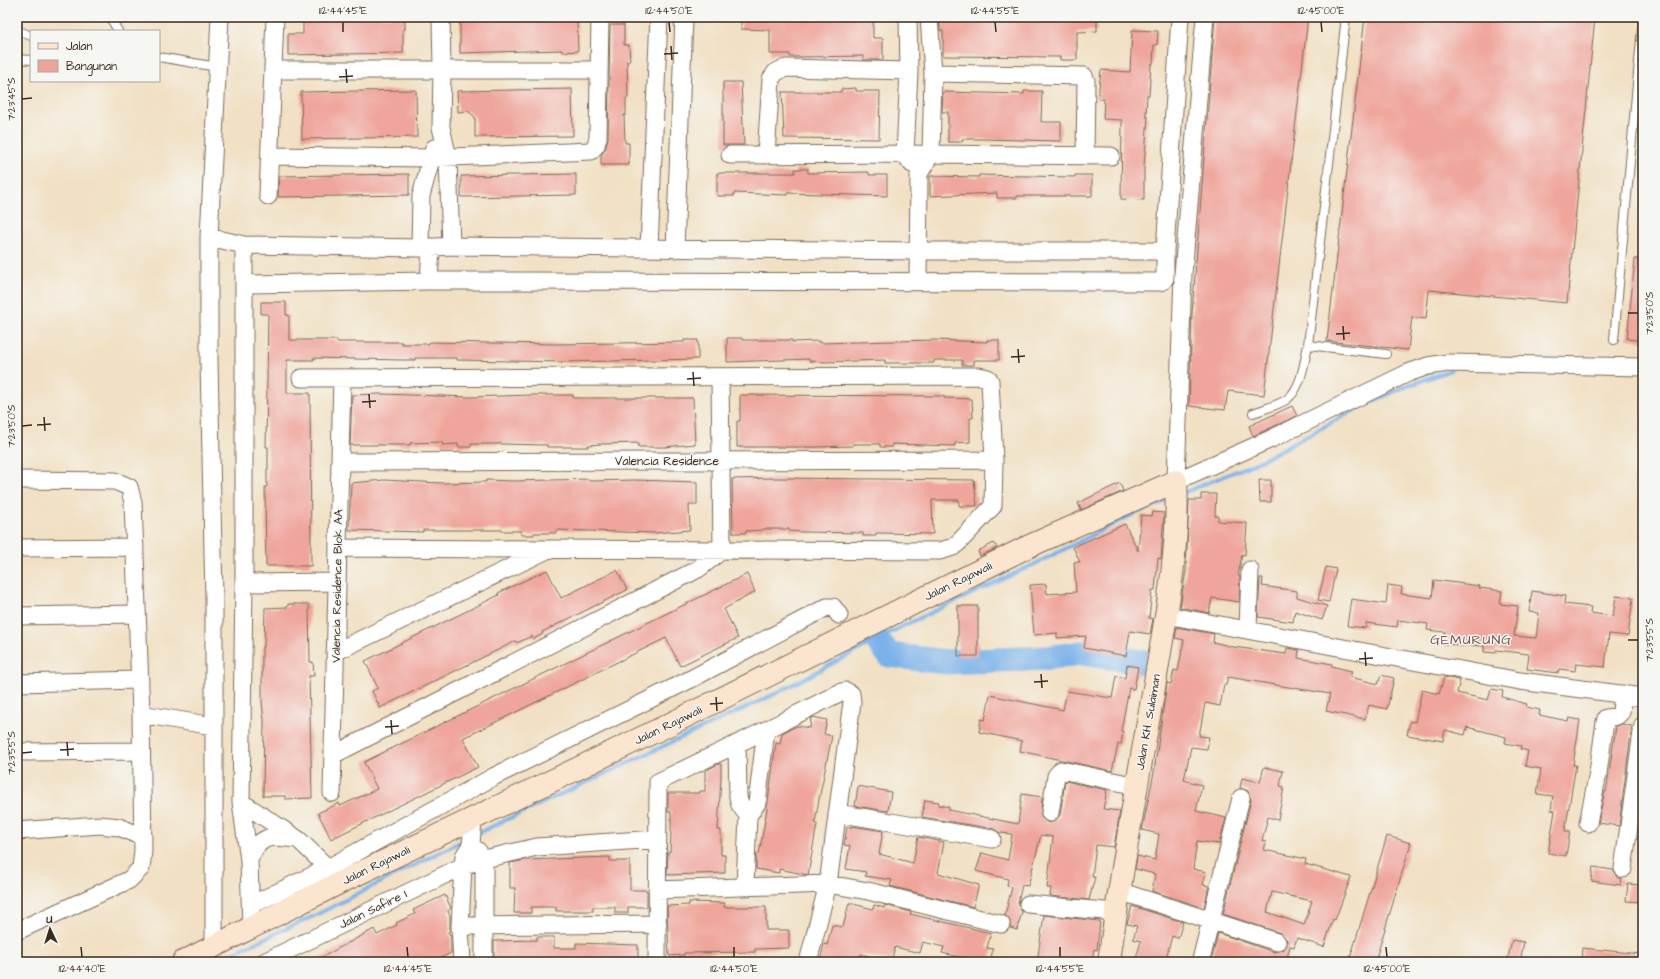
<svg xmlns="http://www.w3.org/2000/svg" width="1660" height="979" font-family="'Architects Daughter',sans-serif">
<style>
.lines{fill:none;stroke-linecap:round;stroke-linejoin:round}
.stream{stroke:#7ab1e9;stroke-width:4}
.river{stroke:#7ab1e9;stroke-width:25}
.building{fill:#efa59b;fill-rule:evenodd}
.lane-casing{stroke:#7b6a58;stroke-width:10}
.street-casing{stroke:#7b6a58;stroke-width:19}
.secondary-casing{stroke:#7b6a58;stroke-width:24}
.lane{stroke:#fff;stroke-width:8}
.street{stroke:#fff;stroke-width:17}
.secondary{stroke:#fbe5cf;stroke-width:22}
.ticks{fill:none;stroke:#3b2a1e;stroke-width:1.5}
.labels{text-anchor:middle;stroke-width:3;stroke-linejoin:round;paint-order:stroke}
.street-label{font-size:12px;fill:#3b2a1e;stroke:#f6f6f2}
.quarter-label{font-size:14px;letter-spacing:1px;fill:#7a554a;stroke:#f6f6f2}
.neatline{fill:none;stroke:#3b2a1e;stroke-width:1.5}
.ticks-label{font-size:10px;text-anchor:middle;fill:#3b2a1e}
</style>
<rect width="100%" height="100%" fill="#f6f6f2"/>
<filter id="ink" filterUnits="userSpaceOnUse"><feTurbulence type="fractalNoise" baseFrequency=".025" numOctaves="2"/><feDisplacementMap in="SourceGraphic" scale="8" xChannelSelector="R" yChannelSelector="G"/><feConvolveMatrix kernelMatrix="1 2 1 2 8 2 1 2 1" color-interpolation-filters="sRGB"/></filter>
<filter id="wash" filterUnits="userSpaceOnUse"><feTurbulence type="fractalNoise" baseFrequency=".012" numOctaves="4" result="noise"/><feDisplacementMap in="SourceGraphic" scale="16" xChannelSelector="R" yChannelSelector="G"/><feGaussianBlur stdDeviation="0.9" result="paint"/><feColorMatrix in="noise" values="0 0 0 0 0 0 0 0 0 0 0 0 0 0 0 0 0 1.4 0 .05"/><feComposite in="paint" operator="in"/></filter>
<g filter="url(#wash)">
<rect width="100%" height="100%" fill="#f1e0c3"/>
<g class="lines">
<path class="stream" d="M1183 493 1258 462 1355 410 1402 388 1451 370
M476 834 773 695 905 625 1035 564 1132 515 1170 499
M213 962 314 916 468 838"/>
<path class="river" d="M877 640 889 655 947 662 1046 658 1081 653 1142 662"/>
</g>
<g id="blocks">
<path class="building" d="M303 17H405V29H403V53L288 55V34H303Z
M460 17H577L578 51 562 52V50L460 53Z
M741 17H873V38H883V60H863V56L806 57H790V54H770V30L741 29Z
M939 17H1097V31L1077 32V60H1060V57L943 56V31H940Z
M1215 17H1308L1264 395 1228 391 1225 410 1189 406 1192 314Z
M1365 17H1595L1567 303 1429 290 1426 319 1412 317 1408 350 1327 341Z
M610 25H624V45H629L630 61H627L628 98H626V115H624L625 143H629V165H601V155L606 148 608 138Z
M1132 30 1158 31 1157 45H1154L1153 64H1151L1149 95H1147L1146 117H1148L1144 166V200L1121 199 1122 120 1103 119 1104 99H1098L1101 70 1130 72Z
M723 82H741L744 145H723Z
M856 88V91H880L879 139 784 138 782 92H841V89Z
M572 89 573 136 475 137V117L468 111 458 112 457 91Z
M416 90 417 137 302 139 301 92Z
M1024 91H1042L1041 122H1061V141L983 139H962V142H948V112H942L943 92 1024 94Z
M795 169H808V173L869 172V175H887V196L788 193V195L734 193V196H717V173H795Z
M409 174V195L278 197 279 176Z
M576 174V195L461 197V176Z
M979 175 1075 177V175H1092V196H1017V198H997V193L930 196V176L979 177Z
M1635 259H1643V341L1627 339Z
M261 302H286V315H289V340H337V342H402V344H429V342L556 344 684 342V340H698V359L567 362 457 360V358H415V360H402L313 358 314 360H287V393H310L311 566H266L265 487H267V469H268V447H266L268 314H261Z
M727 338H742V340H792V342L819 341V343L934 340 987 342V340H999V360H974V365H962V360H934V363H885V360L823 362 809 361V359L727 362Z
M380 394 470 397 532 395H573V398H693L695 444 665 447H638V443L601 444 588 445V447H547V445L501 444H471V447H458V444L442 445V442L410 443V445H350L352 395Z
M740 395 944 396V398L972 399 973 418H970V442L955 443V446L892 444V447H880V444H853V446L816 447H737V421H740Z
M1292 406 1297 416 1253 436 1249 426Z
M775 478 974 480 977 506H959V500H932L933 534 876 533V536H863V533L802 532 789 531V529H763V530L746 531V533H733L732 479Z
M589 479V481L635 480 697 482V505H689L690 530 655 533 556 530V533H534V535H521V531H502V530H423V532L349 530 351 483 384 480 441 483 486 482V480L514 481Z
M1259 480H1271V502H1260Z
M1120 483 1123 491 1081 510 1078 503Z
M1201 494H1216L1215 516H1218V521L1247 523 1245 555 1242 554 1238 576H1240L1239 602 1212 598 1209 613 1180 607 1186 571 1189 500H1201Z
M1153 512 1164 513 1161 559 1158 558 1155 590H1152L1149 618 1153 619 1150 634 1130 631 1126 656 1084 648 1086 636 1057 638V633L1034 635 1030 585 1046 584 1047 594 1076 592 1074 562H1080L1073 547 1125 524 1138 551 1141 515 1152 516Z
M994 543 997 548 980 556 978 551Z
M1326 567 1336 569 1329 602 1318 600Z
M547 570 561 598 617 570 627 590 542 632 543 634 533 639 532 636 517 643 516 641 380 708 372 691 378 688 365 661 473 608 499 595 498 593Z
M747 574 755 592 724 609 738 638 680 666 666 638 494 723 463 738 478 767 331 839 318 813 339 803 340 806 377 789 364 762Z
M1260 578H1263L1262 586 1297 591V597L1327 606 1322 620 1295 611 1293 622 1258 617Z
M1434 580 1480 586 1479 588 1502 591 1500 604 1518 606 1514 636 1536 638 1539 613 1529 612 1532 591 1565 596 1564 604 1591 607 1590 613 1613 616 1616 596 1633 598 1628 636 1609 634 1605 667 1576 664 1575 671 1559 669 1558 673 1527 669 1529 654 1496 650V653L1484 652V646L1443 644 1445 632 1427 630 1428 624 1398 620 1397 627 1366 623V628L1347 626 1351 599 1386 604 1388 585 1402 587 1401 594 1432 598Z
M288 604H309L310 662H313L314 676H309L312 798 285 799V796H263L264 721 262 702V647H264L265 608 288 607Z
M958 606H978V656H958Z
M1177 627 1214 634 1213 642 1233 647 1286 654 1287 648 1299 650 1298 658 1332 664 1331 666 1352 671 1350 677 1378 684 1381 675 1394 678 1387 709 1369 705 1365 719 1326 711 1330 694 1228 677 1226 685H1224L1220 706 1205 703 1199 736 1209 737 1207 749 1191 747 1184 780 1202 785 1196 811 1226 818 1219 844 1197 841 1193 869 1206 872 1203 885 1209 886 1204 908 1152 891 1155 874 1135 869 1137 856 1155 860 1159 834 1142 830 1154 772 1167 683 1171 684 1174 670 1178 671 1184 640 1175 638Z
M1127 665 1138 667 1134 689 1129 688 1121 731 1123 732 1121 744H1118L1112 771 1020 751 1022 741 979 732 981 719 985 720 990 695 1063 710 1067 691 1112 698 1116 676 1125 678Z
M1444 677 1460 680 1457 693 1488 700 1491 689 1503 691 1502 697 1527 704 1526 707 1540 710 1539 715 1568 721 1569 718 1580 720 1573 765H1576L1565 831H1570L1566 856 1548 853 1555 811 1551 810 1553 796 1537 794 1541 769 1525 766 1528 751 1520 749 1521 746 1505 743 1506 737 1467 727 1465 735 1445 730 1443 741 1407 735 1410 721 1415 722 1422 690 1439 694Z
M813 717 827 720 824 734 832 736 819 799 815 823 817 824 808 875 779 869V873L756 869V856L757 853 759 854 767 809 776 743 780 744 782 733 797 726 810 728 811 718Z
M1622 724 1632 726 1619 826 1598 823 1605 791 1606 792 1616 726Z
M718 764H721V777L718 830H721V855H725V873L667 875 668 852H670L671 834V812H668V793H700V791H705V771Z
M1264 767 1283 771 1280 786 1284 787 1278 820 1268 817 1262 841 1266 842 1264 850 1306 859 1305 864 1351 877 1335 920 1333 919 1324 947 1297 938 1294 947 1290 946 1286 962H1274L1256 958 1254 962H1211L1218 933 1274 952 1283 950 1287 945V940L1280 933 1223 914 1251 800 1248 791 1240 788 1242 778 1260 782ZM1272 892 1312 901 1304 925 1267 912Z
M1065 781 1107 790 1103 809 1120 811 1114 847 1096 845 1092 877H1095L1089 900 1050 896 1051 888H1047L1053 837 1041 835 1028 886 1022 885 1018 903 1022 912 1017 930 1010 928V921L1005 915 1012 887 1007 886 1008 879 976 871 982 853 1008 860 1012 834 1000 833 994 829 922 817 925 800 939 802 938 805 949 807V810L1018 824 1022 794 1042 797 1041 817 1048 823 1053 822 1060 815Z
M858 786 891 792 888 811 855 806Z
M852 826 883 831 879 854 913 863 918 837 944 842 938 873 979 885 973 907 890 886 892 880 865 876 866 872 846 869 850 846 844 845 847 827H852Z
M1387 836 1411 843 1375 962H1349Z
M610 857V861H630V890H647V907H628V913H615V907H593V911H556V907H531V913H514L515 888H510V863L526 860Z
M1593 867 1613 870 1617 877 1622 879 1621 885 1591 881Z
M1628 884 1643 885V902L1626 901Z
M445 895 451 908 448 911 450 916V931L448 932 451 937V953L441 958 443 962H313L374 929 377 935 397 925 396 923 415 914 413 910Z
M689 902 725 903 724 907H766V930H789V948L755 949V952L684 953V955L669 956 667 906 689 905Z
M849 903 873 909 874 905 884 908 885 905 911 912 910 914 991 933 987 948 993 949 990 962H982L942 953 944 947 923 942 920 953 895 947 891 962 861 954 859 962H820L824 944 827 945 832 925 843 927Z
M1132 906 1183 922 1178 938 1172 936 1165 962H1135L1141 941 1133 939 1137 926 1127 924Z
M1044 915 1100 921 1097 950 1094 949 1092 962H1037Z
M537 937H554V948H576V943L638 945V962H494V941L537 940Z
M1512 940 1524 942 1520 962H1507Z
M1582 948 1641 954 1640 962H1581Z"/>
</g>
</g>
<g filter="url(#ink)">
<use href="#blocks" fill-opacity="0" stroke="#7b6a58" stroke-width="1"/>
<g class="lines">
<defs>
<path id="lane" d="M110 17 118 31
M17 30 31 36
M159 57 217 67
M17 59 31 60
M1614 340 1643 17
M1308 345 1386 354
M1253 413C1263 409 1276 406 1286 400 1302 389 1304 362 1308 345L1346 17"/>
<path id="street" d="M441 17 442 70 441 127 448 158 451 246
M908 17 909 71 905 154 912 164
M1205 17 1183 274 1176 481 1271 439 1408 373 1428 366 1448 363 1643 367
M273 70H598
M933 73 1084 76 1086 81 1085 156
M730 155 931 154 1111 156
M766 155 771 79 776 72 786 68 909 71
M270 156 430 158 591 151 596 145 598 138 600 17
M268 196 275 17
M209 237 244 245 420 248 451 246 919 251H1165V278L1163 281 1160 282 429 281 245 284
M244 245V583L241 802 249 860 251 927
M420 248 421 196 434 148
M649 248 659 17
M675 249 684 17
M1165 251 1180 17
M429 281 431 247
M918 281 919 174 931 154 933 73 929 17
M301 378 979 376 988 378 990 381 994 460 993 506 959 542 953 547 940 551 338 548
M340 462 994 460
M17 480 115 481 129 487 133 502 141 714 143 851 141 868 129 880 17 931
M17 548 135 547
M244 583 337 582
M1166 615 1520 681 1643 697
M17 616 137 614
M1248 630 1250 570
M335 652 545 551
M17 683 140 680
M141 714 213 726
M737 744 738 797 740 805 748 816
M17 752 141 751
M333 755 698 569 722 550 720 377
M332 793 342 378
M241 802 299 840 335 875
M837 813 992 839
M1050 813 1056 776 1061 770 1137 786
M1588 823 1598 773 1605 722 1606 718 1617 716 1621 712 1623 694
M17 831 100 825 119 827 143 837
M477 850 484 859V962
M249 860C259 835 271 835 295 839
M1623 869 1643 725
M745 886 748 816 757 803 766 730
M657 890 828 884 868 891 1001 924
M1119 891 1277 942
M1028 904 1115 912
M251 905 328 868 495 776 689 680 827 607H833L839 615
M460 926 658 924
M214 946V599L209 360V237L220 17
M1201 960 1241 798
M264 962 463 866 484 859 537 847 657 839
M462 962 460 926 463 866 464 856 471 845 473 819
M657 962 658 782 766 730 841 692 846 691 851 694 852 702 828 884 808 962"/>
<path id="secondary" d="M183 962 341 882 660 729 1025 548 1176 481C1180 550 1165 620 1154 688 1138 779 1121 870 1109 962"/>
</defs>
<use href="#lane" class="lane-casing"/>
<use href="#street" class="street-casing"/>
<use href="#secondary" class="secondary-casing"/>
<use href="#lane" class="lane"/>
<use href="#street" class="street"/>
<use href="#secondary" class="secondary"/>
</g>
</g>
<path class="ticks" d="M343 22V32M669 22 670 32M995 22 996 32M1321 22 1322 32M671 46 672 60M664 54 678 53M346 69 347 83M339 77 353 76M22 99 32 98M1628 313H1638M1343 326 1344 340M1336 334 1350 333M1018 349 1019 363M1011 357 1025 356M693 372 694 386M687 379 701 378M369 394 370 408M362 402 376 401M44 417 45 431M37 425 51 424M22 426 32 425M1628 640H1638M1365 652 1366 666M1359 659 1373 658M1041 674 1042 688M1034 682 1048 681M716 697 717 711M710 704 723 703M391 720 392 734M385 727 399 726M67 742 68 756M60 750 74 749M22 753 32 752M81 947 82 957M407 947 408 957M734 947V957M1060 947V957M1386 947 1387 957"/>
<g class="labels">
<g class="street-label">
<text x="667" y="465">Valencia Residence</text>
<text transform="translate(958 581) rotate(-26)" y="4">Jalan Rajawali</text>
<text transform="translate(337 586) rotate(-89)" y="4">Valencia Residence Blok AA</text>
<text transform="translate(1148 722) rotate(-80)" y="4">Jalan KH. Sulaiman</text>
<text transform="translate(668 725) rotate(-26)" y="4">Jalan Rajawali</text>
<text transform="translate(376 865) rotate(-26)" y="4">Jalan Rajawali</text>
<text transform="translate(373 909) rotate(-26)" y="4">Jalan Safire I</text>
</g>
<g class="quarter-label">
<text x="1471" y="644">GEMURUNG</text>
</g>
</g>
<rect width="1660" height="979" fill="none" stroke="#f6f6f2" stroke-width="44"/>
<rect x="30" y="30" width="130" height="52" fill="#f6f6f2" stroke="#aba49d"/>
<rect x="38" y="43" width="20" height="6" fill="#fbe5cf" stroke="#aba49d"/>
<text x="66" y="50" font-size="12" fill="#3b2a1e">Jalan</text>
<rect x="38" y="60" width="20" height="12" fill="#efa59b" stroke="#aba49d"/>
<text x="66" y="70" font-size="12" fill="#3b2a1e">Bangunan</text>
<g transform="translate(50 929) rotate(356)" stroke="#f6f6f2" stroke-width="3" paint-order="stroke">
<path d="M0-3L7 15L0 10L-7 15Z" fill="#3b2a1e"/>
<text y="-6" font-size="11" font-weight="bold" text-anchor="middle" fill="#3b2a1e">U</text>
</g>
<rect x="22" y="22" width="1616" height="935" class="neatline"/>
<g class="ticks-label">
<text x="343" y="14">112°44'45"E</text>
<text x="669" y="14">112°44'50"E</text>
<text x="995" y="14">112°44'55"E</text>
<text x="1321" y="14">112°45'00"E</text>
<text transform="translate(11 99) rotate(-90)" y="4">7°23'45"S</text>
<text transform="translate(1649 313) rotate(-90)" y="4">7°23'50"S</text>
<text transform="translate(11 426) rotate(-90)" y="4">7°23'50"S</text>
<text transform="translate(1649 640) rotate(-90)" y="4">7°23'55"S</text>
<text transform="translate(11 753) rotate(-90)" y="4">7°23'55"S</text>
<text x="82" y="972">112°44'40"E</text>
<text x="408" y="972">112°44'45"E</text>
<text x="734" y="972">112°44'50"E</text>
<text x="1060" y="972">112°44'55"E</text>
<text x="1387" y="972">112°45'00"E</text>
</g>
</svg>
